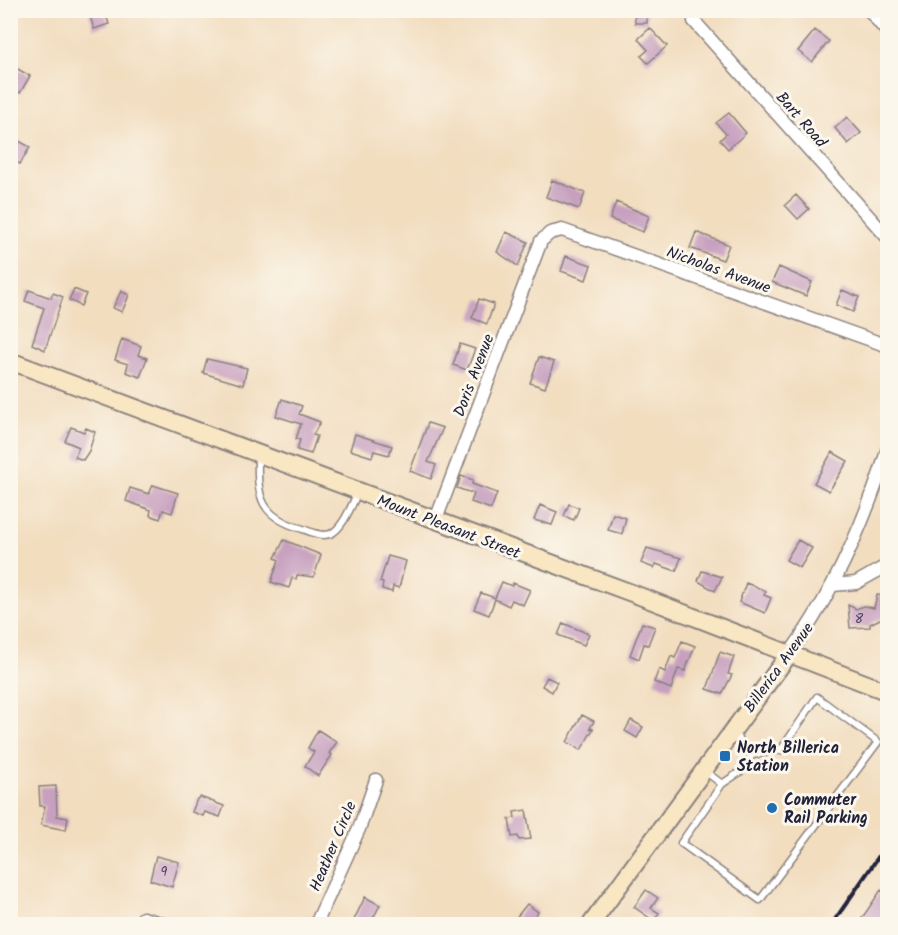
<svg xmlns="http://www.w3.org/2000/svg" width="898" height="935" font-family="Kalam,sans-serif">
<style>
.building{fill:#c7a0c0}
.lines{fill:none;stroke-linecap:round;stroke-linejoin:round}
.service-casing{stroke:#8a807d;stroke-width:9}
.minor-casing{stroke:#8a807d;stroke-width:15}
.secondary-casing{stroke:#8a807d;stroke-width:20}
.service{stroke:#fff;stroke-width:6}
.minor{stroke:#fff;stroke-width:12}
.secondary{stroke:#f9e7c3;stroke-width:16}
.rail{stroke:#22223b;stroke-width:4}
.poi-dot{fill:#1f6fb2;stroke:#fbf7ec;stroke-width:2}
.labels{text-anchor:middle;stroke-width:6;stroke-linejoin:round;paint-order:stroke}
.number-label{font-size:14px;fill:#4b425c}
.street-label{font-size:16px;fill:#22223b;stroke:#fbf7ec}
.poi-label{font-size:16px;font-weight:bold;fill:#22223b;stroke:#fbf7ec;text-anchor:start}
</style>
<rect width="100%" height="100%" fill="#fbf7ec"/>
<filter id="ink" filterUnits="userSpaceOnUse"><feTurbulence type="fractalNoise" baseFrequency=".0167" numOctaves="2"/><feDisplacementMap in="SourceGraphic" scale="12" xChannelSelector="R" yChannelSelector="G"/><feConvolveMatrix kernelMatrix="1 2 1 2 8 2 1 2 1" color-interpolation-filters="sRGB"/></filter>
<filter id="wash" filterUnits="userSpaceOnUse"><feTurbulence type="fractalNoise" baseFrequency=".008" numOctaves="4" result="noise"/><feDisplacementMap in="SourceGraphic" scale="24" xChannelSelector="R" yChannelSelector="G"/><feGaussianBlur stdDeviation="1.35" result="paint"/><feColorMatrix in="noise" values="0 0 0 0 0 0 0 0 0 0 0 0 0 0 0 0 0 1.4 0 .05"/><feComposite in="paint" operator="in"/></filter>
<g filter="url(#wash)">
<rect width="100%" height="100%" fill="#f2ddbf"/>
<g id="blocks">
<path class="building" d="M88 10H104L109 24 94 29Z
M634 10H647V23H635Z
M650 28 667 46 648 63 641 56 648 50 638 39Z
M815 30 829 41 812 62 798 51Z
M16 68 30 76 20 93 10 88V78Z
M729 113 746 133 728 149 720 140 726 134 716 123Z
M847 117 861 133 848 144 835 128Z
M10 136 30 147 20 164 10 159Z
M552 180 585 193 579 209 546 197Z
M796 195 809 209 798 219 785 205Z
M616 202 649 216 643 232 610 219Z
M506 232 528 242 518 266 497 252Z
M696 232 729 245 723 260 690 248Z
M566 256 591 265 586 280 561 271Z
M779 267 812 282 806 296 772 282Z
M74 289 86 294 81 306 69 300Z
M29 290 51 298 53 293 63 297 45 350 32 344 44 308 25 301Z
M842 290 859 297 853 312 836 305Z
M121 291 129 295 122 312 113 308Z
M479 299 494 304 487 324 472 318Z
M122 339 141 346 138 355 147 358 140 377 126 372 128 364 115 360Z
M460 344 475 349 467 370 453 365Z
M539 357 554 362 545 388 530 383Z
M207 359 247 368 243 385 203 373Z
M282 399 302 406 299 414 320 422 313 435 317 436 311 454 297 450 300 440 296 439 301 424 276 416Z
M428 423 443 428 428 462 436 465 431 479 410 471Z
M71 427 84 432 86 428 95 432 89 451 83 460 75 457 79 447 65 441Z
M355 434 392 446 389 455 374 451 372 457 350 450Z
M832 452 848 461 829 491 814 483Z
M461 476 473 480 472 484 497 493 491 509 471 502 474 494 457 488Z
M153 485 178 493 172 513 163 510 160 519 150 515 151 510 126 501 130 488 149 494Z
M569 504 579 508 574 520 564 516Z
M540 505 557 512 552 525 534 520Z
M613 514 626 518 622 534 608 530Z
M284 540 321 555 314 577 297 575 296 579 292 578 289 588 271 582 279 560 275 558Z
M798 540 812 548 800 568 786 560Z
M647 548 681 558 676 571 656 564 654 568 641 563Z
M388 556 406 561 399 588 393 586 392 592 382 589 383 583 380 582Z
M702 571 722 577 715 591 698 581Z
M502 582 512 586 513 583 530 590 523 605 512 600 509 606 495 599 489 615 474 609 481 593 495 598Z
M746 583 766 591 764 595 771 598 765 613 739 602Z
M877 595 888 597V615L870 624V627L850 628 848 605 856 609 864 606 874 608Z
M563 623 589 634 584 645 558 635Z
M642 623 655 627 648 645 644 644 639 659 630 655Z
M682 641 695 646 685 671 678 669 671 689 654 682 659 669 665 672 671 656 675 658Z
M720 652 734 657 728 674 732 675 722 694 707 689Z
M547 677 557 682 552 692 542 686Z
M582 715 594 721 590 728 593 729 581 750 567 742Z
M631 720 643 727 637 738 625 731Z
M318 730 337 742 329 753 332 755 318 776 305 766 314 752 308 748Z
M56 786 57 816 68 818 66 830 41 825 45 806H40L39 787Z
M200 797 224 806 220 817 205 812 203 816 192 812 197 799Z
M526 810 531 839 519 840 518 836 512 837 509 819 515 818 514 812Z
M156 856 179 862 172 887 150 880Z
M646 890 658 898 651 908 659 913 654 921 634 907Z
M881 890 888 895V910L875 924H858Z
M365 897 380 905 370 924H352Z
M527 904 538 912 533 918 540 924H511Z"/>
</g>
</g>
<g filter="url(#ink)">
<use href="#blocks" fill-opacity="0" stroke="#8a807d" stroke-width="1.5"/>
<g class="lines">
<defs>
<path id="service" d="M258 456C257 498 260 517 303 529 311 532 321 537 330 534 343 529 352 504 358 492
M817 697 878 742 760 900 681 843 722 784 740 772 752 755 781 750Z
M733 732 752 755
M706 772 722 784"/>
<path id="minor" d="M869 10 888 33
M694 21 888 238
M435 522 541 241 550 233 562 230 888 346
M833 585 856 583 888 565
M790 653C835 591 865 522 888 448
M143 918 164 924
M316 924 359 829 376 780"/>
<path id="secondary" d="M10 361 637 595 888 692
M591 924 790 653"/>
</defs>
<use href="#service" class="service-casing"/>
<use href="#minor" class="minor-casing"/>
<use href="#secondary" class="secondary-casing"/>
<use href="#service" class="service"/>
<use href="#minor" class="minor"/>
<use href="#secondary" class="secondary"/>
<path class="rail" d="M832 924 888 843"/>
</g>
</g>
<g class="poi-dot">
<rect x="719" y="750" width="12" height="12" rx="3"/>
<circle cx="772" cy="808" r="6"/>
</g>
<g class="labels">
<g class="number-label">
<text x="859" y="623">8</text>
<text x="164" y="876">9</text>
</g>
<g class="street-label">
<text transform="translate(802 119) rotate(49)" y="6">Bart Road</text>
<text transform="translate(719 269) rotate(20)" y="6">Nicholas Avenue</text>
<text transform="translate(473 375) rotate(-69)" y="6">Doris Avenue</text>
<text transform="translate(449 526) rotate(21)" y="6">Mount Pleasant Street</text>
<text transform="translate(778 667) rotate(-54)" y="6">Billerica Avenue</text>
<text transform="translate(332 846) rotate(-67)" y="6">Heather Circle</text>
</g>
<g class="poi-label">
<text x="737" y="753">North Billerica<tspan x="737" dy="18">Station</tspan></text>
<text x="784" y="805">Commuter<tspan x="784" dy="18">Rail Parking</tspan></text>
</g>
</g>
<rect width="898" height="935" fill="none" stroke="#fbf7ec" stroke-width="36"/>
</svg>
